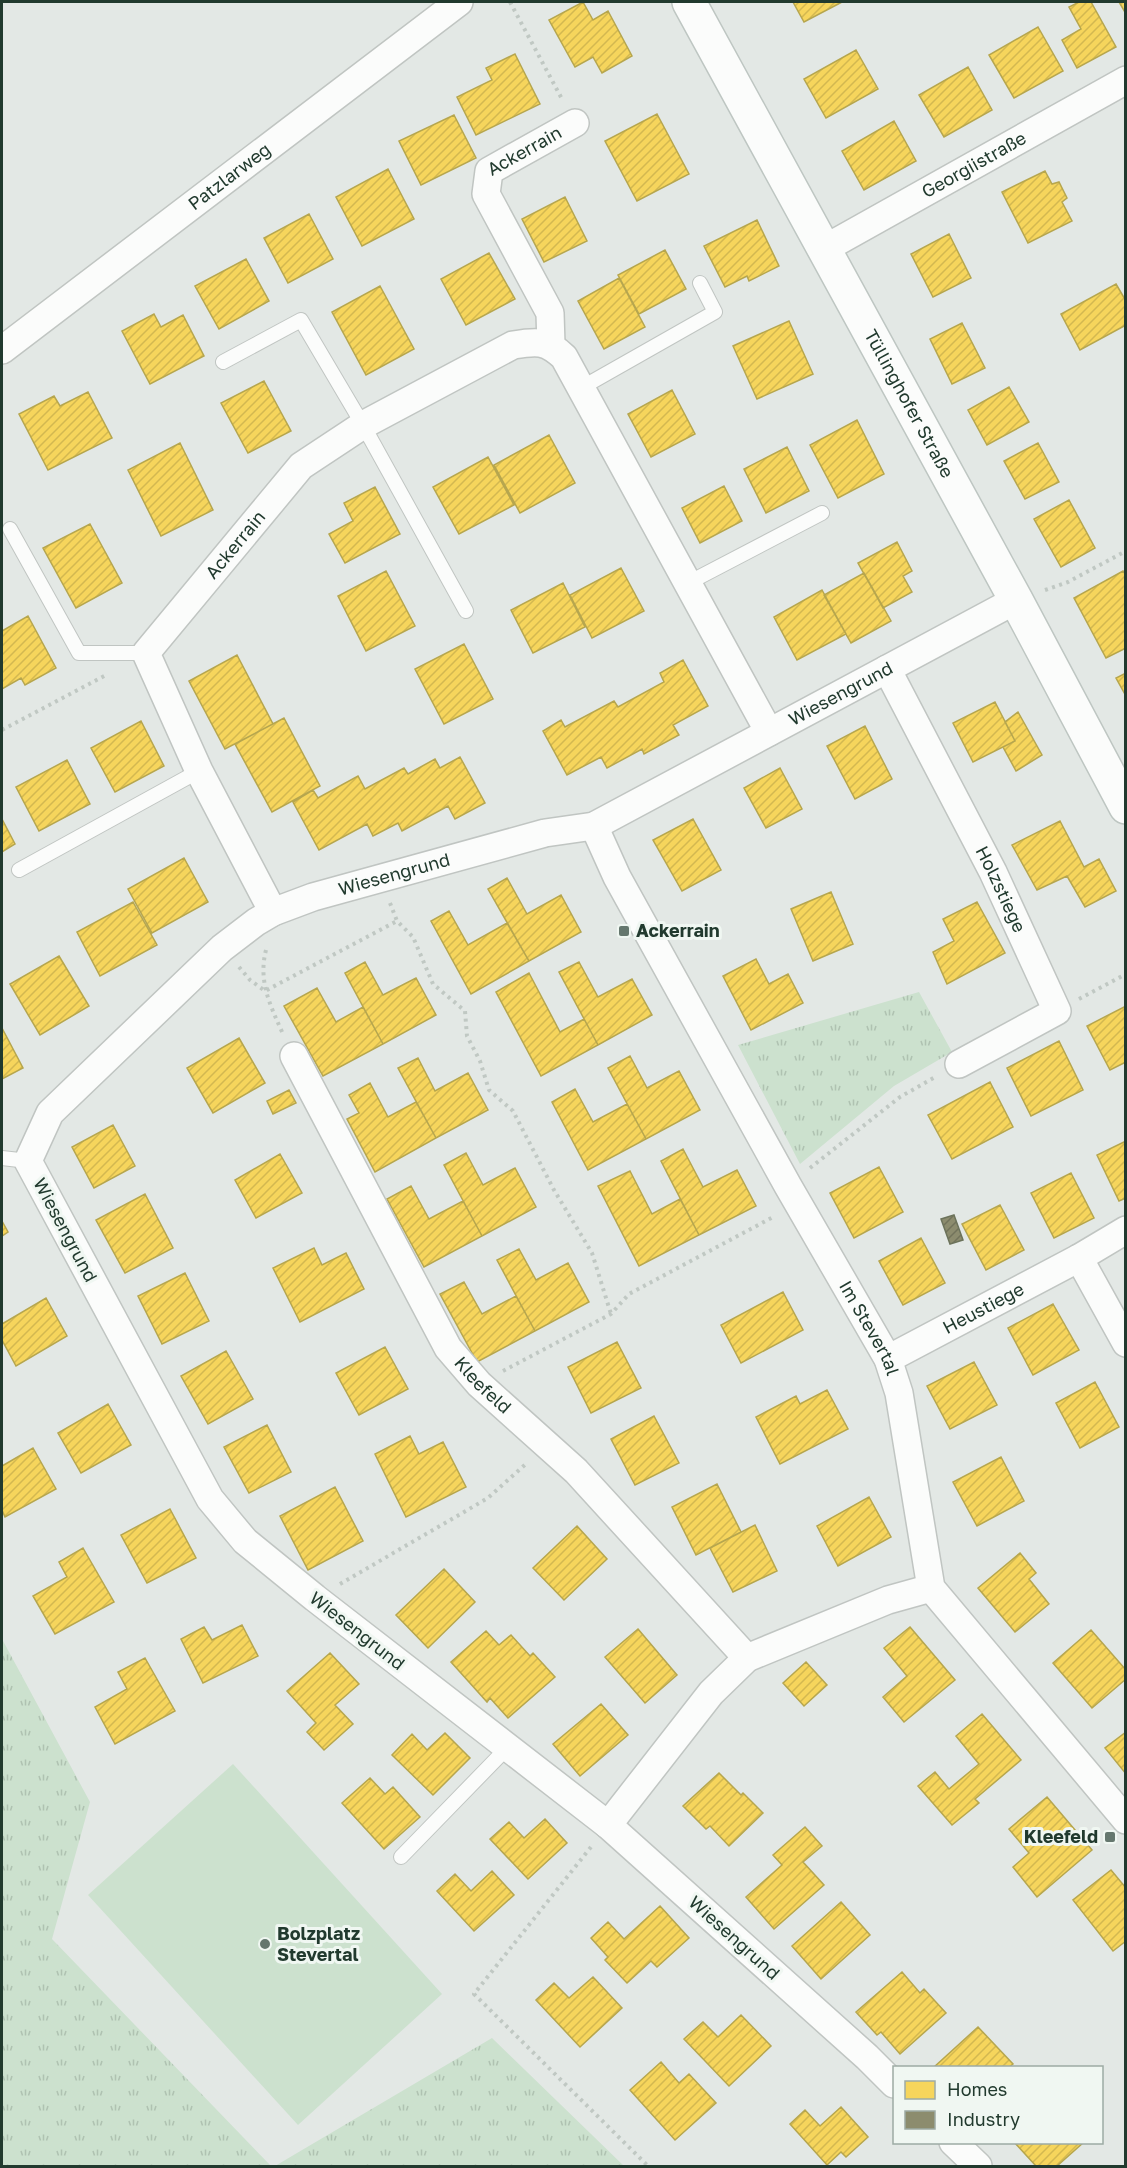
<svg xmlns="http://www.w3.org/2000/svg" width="1127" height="2168" font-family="'Golos Text',sans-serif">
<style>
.grass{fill:url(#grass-tufts)}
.park{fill:#cce1ce}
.homes{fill:url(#homes-hatch);stroke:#b6a64e;stroke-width:1.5}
.industry{fill:url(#industry-hatch);stroke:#6c735b;stroke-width:1.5}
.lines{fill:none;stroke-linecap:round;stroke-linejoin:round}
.service-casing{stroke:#c0c5c2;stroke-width:16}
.minor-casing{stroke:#c0c5c2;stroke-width:30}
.secondary-casing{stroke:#bec6c2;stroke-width:36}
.path{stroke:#c0c8c3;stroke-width:4;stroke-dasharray:3 4.5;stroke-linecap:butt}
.service{stroke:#fbfcfb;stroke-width:14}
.minor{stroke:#fbfcfb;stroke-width:27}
.secondary{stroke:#fbfcfb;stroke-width:33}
.poi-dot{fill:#65776e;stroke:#f0f7f2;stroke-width:2}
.labels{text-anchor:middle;stroke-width:6;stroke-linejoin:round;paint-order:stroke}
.street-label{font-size:18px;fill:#213a2e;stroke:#f0f7f2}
.poi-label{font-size:18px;font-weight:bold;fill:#213a2e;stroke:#f0f7f2;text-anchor:start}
</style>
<defs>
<pattern id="grass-tufts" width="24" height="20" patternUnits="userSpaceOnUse" patternTransform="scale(1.5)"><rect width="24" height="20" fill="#cce1ce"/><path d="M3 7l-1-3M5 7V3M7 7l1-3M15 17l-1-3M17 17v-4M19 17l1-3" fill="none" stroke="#afc2b1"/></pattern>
<pattern id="homes-hatch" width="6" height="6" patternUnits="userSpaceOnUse" patternTransform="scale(1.5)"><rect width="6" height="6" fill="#f6d55c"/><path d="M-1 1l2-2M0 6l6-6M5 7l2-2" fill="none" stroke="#d3b850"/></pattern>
<pattern id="industry-hatch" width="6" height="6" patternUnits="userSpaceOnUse" patternTransform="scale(1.5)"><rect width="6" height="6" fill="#8c8c6e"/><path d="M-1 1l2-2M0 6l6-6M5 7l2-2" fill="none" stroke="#72735b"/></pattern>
</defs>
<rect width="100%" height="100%" fill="#e3e8e5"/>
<path class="grass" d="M919 992 952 1052 894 1086 800 1164 738 1045Z
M2 1639 90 1802 52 1939 271 2166H2Z
M492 2038 624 2166H275Z"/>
<path class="park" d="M233 1764 442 1994 298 2125 88 1895Z"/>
<path class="homes" d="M583 2 593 20 608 11 632 56 602 73 593 57 575 67 549 20Z
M793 2H842L804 22Z
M1079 2H1091L1116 47 1077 68 1062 40 1081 29 1069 7Z
M1119 2H1126V14Z
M1038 27 1063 71 1014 98 989 55Z
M856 50 878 89 826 118 804 79Z
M515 54 540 104 476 135 457 97 492 80 486 68Z
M968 67 992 110 944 137 919 95Z
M657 114 689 174 637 201 605 141Z
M454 115 476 158 421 185 399 141Z
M894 121 916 161 864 190 842 151Z
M388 169 414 219 362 246 336 197Z
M1045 171 1052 184 1059 182 1067 198 1062 202 1072 221 1028 243 1002 192Z
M565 197 587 241 544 262 522 219Z
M309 214 333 259 288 283 264 238Z
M757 220 779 266 749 281 747 276 725 287 704 246Z
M949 234 971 278 933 297 911 254Z
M665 250 686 289 639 314 618 275Z
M489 253 515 299 466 325 441 279Z
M246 259 269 301 219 329 195 286Z
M619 278 645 327 604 349 578 301Z
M1116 284 1126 301V325L1080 350 1061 314Z
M380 286 414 349 366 375 332 312Z
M154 314 161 327 183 315 204 356 150 384 122 331Z
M789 321 813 374 757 399 733 346Z
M962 323 985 368 952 384 930 339Z
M264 381 291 431 248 453 221 403Z
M1009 387 1029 422 987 445 968 410Z
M672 390 695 434 651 457 628 414Z
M88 392 112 438 48 470 19 414 54 396 60 406Z
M857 420 884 474 838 498 810 445Z
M549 435 575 483 520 513 494 465Z
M180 443 213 510 161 536 128 470Z
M1038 443 1059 482 1025 499 1004 461Z
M787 447 809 491 766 513 744 469Z
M488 457 514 505 459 534 433 487Z
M724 486 742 521 700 543 682 508Z
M375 487 400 534 345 563 329 534 353 521 344 503Z
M1069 500 1095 548 1061 567 1034 519Z
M90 524 122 583 76 608 43 548Z
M897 542 912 571 903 576 912 592 883 608 858 563Z
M621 568 644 611 592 638 570 595Z
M386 571 415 626 366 651 338 596Z
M1123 571 1126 575V648L1106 658 1074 598Z
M864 573 891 621 851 643 824 595Z
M563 583 585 627 533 653 511 610Z
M822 590 846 634 797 660 774 617Z
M28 616 56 668 25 685 21 678 2 689V631Z
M464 644 493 699 444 724 415 669Z
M237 655 273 724 225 749 189 681Z
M683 660 708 706 673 725 679 735 644 754 642 749 607 768 601 757 567 775 543 731 561 720 565 727 614 701 618 707 664 682 660 673Z
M1126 673V696L1116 678Z
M995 702 1015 741 973 762 953 723Z
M1018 712 1042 755 1016 771 1003 747 1015 741 1005 722Z
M284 718 320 786 272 812 235 744Z
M141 721 164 766 115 792 91 748Z
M865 726 892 779 855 799 827 746Z
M460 757 485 803 455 819 448 806 402 831 398 823 373 836 367 824 319 850 293 802 313 790 318 798 358 776 365 789 404 768 408 774 435 759 440 768Z
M67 760 90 804 39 831 16 787Z
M780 768 802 809 766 828 744 788Z
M2 819 15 844 2 852Z
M693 819 721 870 682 891 653 840Z
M1060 821 1084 867 1099 859 1116 891 1085 907 1067 876 1037 890 1012 845Z
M184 858 208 902 152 933 128 889Z
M507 878 527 914 561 895 581 932 529 961 488 889Z
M831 892 853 944 813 961 791 909Z
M133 902 157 945 100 976 77 932Z
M977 902 1005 953 947 984 933 952 954 941 943 919Z
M449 911 468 945 507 923 529 961 471 994 431 921Z
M59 956 89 1006 40 1035 10 984Z
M756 959 769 984 788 974 803 1003 751 1030 723 976Z
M365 962 383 995 416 978 436 1015 383 1044 345 973Z
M579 962 598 997 632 979 652 1015 598 1045 559 972Z
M529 973 560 1032 584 1019 598 1045 541 1076 496 992Z
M317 988 336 1022 363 1007 383 1044 323 1076 284 1006Z
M1126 1006V1062L1110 1070 1087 1026Z
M2 1028 23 1068 2 1079Z
M239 1038 265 1083 213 1113 187 1068Z
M1059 1041 1083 1090 1031 1116 1007 1068Z
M630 1056 647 1088 679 1071 700 1110 646 1139 608 1068Z
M418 1058 435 1091 468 1073 488 1110 436 1138 398 1068Z
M990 1082 1013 1127 952 1159 928 1115Z
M370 1083 388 1117 416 1102 436 1138 375 1172 347 1119 359 1113 349 1095Z
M575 1089 593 1122 627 1104 646 1139 588 1170 552 1102Z
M289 1090 296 1103 273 1114 267 1101Z
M113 1125 135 1166 94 1188 72 1147Z
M1126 1141V1198L1119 1201 1097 1155Z
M683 1149 703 1187 737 1170 756 1206 699 1235 661 1161Z
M466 1153 483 1185 515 1168 536 1207 482 1236 444 1165Z
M280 1154 302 1193 256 1218 235 1180Z
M879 1167 903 1212 854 1238 830 1193Z
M630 1171 652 1214 680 1199 699 1235 639 1266 598 1186Z
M1071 1173 1094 1218 1054 1238 1031 1193Z
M411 1186 429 1219 463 1201 482 1236 424 1267 387 1199Z
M145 1194 173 1248 125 1273 96 1220Z
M1000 1205 1024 1250 986 1270 962 1224Z
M2 1221 8 1232 2 1236Z
M921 1238 945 1283 903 1305 879 1261Z
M314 1248 322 1265 346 1253 364 1289 300 1322 273 1268Z
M519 1249 536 1280 568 1263 589 1302 535 1331 497 1260Z
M185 1273 209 1321 162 1344 138 1296Z
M464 1282 482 1314 516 1296 535 1331 477 1362 440 1294Z
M783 1292 803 1330 741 1363 721 1325Z
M46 1298 67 1336 16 1366 2 1340V1324Z
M1053 1304 1079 1350 1033 1375 1008 1328Z
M617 1342 641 1388 591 1413 568 1367Z
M385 1347 408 1389 359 1415 336 1373Z
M226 1351 253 1399 208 1424 181 1376Z
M974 1362 997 1405 950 1429 927 1386Z
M1095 1382 1119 1427 1080 1448 1056 1403Z
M827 1390 848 1429 780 1464 756 1417 796 1396 800 1404Z
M108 1404 131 1445 81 1473 58 1433Z
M654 1416 679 1463 635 1485 611 1439Z
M267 1425 291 1472 249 1493 224 1447Z
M410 1436 419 1454 443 1442 466 1487 406 1517 375 1454Z
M33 1448 56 1489 5 1517 2 1510V1466Z
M1001 1457 1024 1501 977 1526 953 1482Z
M717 1484 741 1532 696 1555 672 1507Z
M335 1487 363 1541 308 1570 280 1516Z
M869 1497 891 1537 838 1566 817 1526Z
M170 1509 196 1558 147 1583 121 1535Z
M755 1525 777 1571 733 1592 710 1548Z
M577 1526 607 1559 564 1600 533 1568Z
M83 1548 114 1602 55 1634 33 1596 67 1577 59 1562Z
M1020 1553 1036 1573 1029 1579 1049 1604 1015 1632 978 1588Z
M444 1569 475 1602 428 1648 396 1615Z
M242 1625 258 1656 203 1683 181 1639 204 1627 212 1640Z
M910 1627 955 1680 904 1722 883 1697 907 1676 884 1648Z
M638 1629 677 1675 645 1703 605 1657Z
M1091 1630 1126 1670V1679L1092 1708 1053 1663Z
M486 1631 499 1645 511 1635 530 1656 533 1653 555 1677 508 1718 490 1698 487 1702 451 1662Z
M330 1653 359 1684 335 1705 353 1724 324 1750 307 1732 316 1723 287 1691Z
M145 1658 175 1711 115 1744 95 1707 127 1689 118 1672Z
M806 1662 827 1685 804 1706 783 1683Z
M601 1704 628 1735 580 1776 553 1744Z
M982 1714 1021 1760 975 1799 979 1803 952 1825 918 1786 935 1772 949 1789 979 1764 956 1736Z
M1126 1732V1774L1105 1748Z
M445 1733 470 1758 433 1795 392 1755 412 1734 427 1750Z
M719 1773 741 1795 743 1793 763 1813 729 1846 710 1826 706 1829 683 1806Z
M370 1778 385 1794 393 1787 420 1817 384 1849 342 1803Z
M1047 1797 1092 1850 1037 1897 1013 1867 1029 1853 1009 1829Z
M545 1819 567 1843 528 1879 490 1839 509 1822 524 1838Z
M805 1827 822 1846 803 1862 824 1885 774 1929 746 1897 782 1865 773 1855Z
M1111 1870 1126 1888V1941L1113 1951 1073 1900Z
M492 1871 514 1895 474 1931 437 1891 455 1874 471 1891Z
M841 1902 870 1935 821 1979 792 1946Z
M660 1906 689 1938 657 1967 651 1961 627 1983 605 1960 608 1957 591 1938 608 1922 624 1939Z
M902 1972 920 1993 924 1989 946 2013 900 2054 881 2032 877 2035 856 2012Z
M593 1977 622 2008 580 2047 536 2000 554 1983 569 1998Z
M741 2015 771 2046 729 2086 684 2039 703 2022 718 2037Z
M978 2027 1013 2064 1008 2068H933Z
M661 2062 679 2083 689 2074 716 2103 675 2140 630 2090Z
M841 2107 868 2137 846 2157 841 2152 827 2165 790 2124 805 2110 820 2126Z
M1014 2142H1084L1057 2166H1036Z"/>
<path class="industry" d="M954 1215 963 1240 950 1244 941 1219Z"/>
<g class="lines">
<defs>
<path id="service" d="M223 362 301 320 363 425 466 611
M581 388 715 312 700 283
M10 529 79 653H146
M688 583 822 513
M19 870 199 771
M2 1158 28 1161
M401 1857 508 1747"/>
<g id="minor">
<path id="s1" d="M824 249 1126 80"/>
<path id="s2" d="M551 345 550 313 486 194 489 171 575 123"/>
<path id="s3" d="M2 350 459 2"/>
<path id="s4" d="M887 669 993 872 1057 1011 959 1064"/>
<path id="s5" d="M594 826 617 877 788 1186 888 1359 899 1393 931 1588 1126 1820"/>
<path id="s6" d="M273 912 199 771 146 653 301 466 363 425 513 345C537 341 546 340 564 357L769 732"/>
<path id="s7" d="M294 1056 448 1348 479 1384 576 1471 747 1658"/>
<path d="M1079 1258 1126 1343"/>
<path id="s8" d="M888 1359 1079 1258 1126 1230"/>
<path d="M608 1825 711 1693 747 1658 888 1600 931 1588"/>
<path id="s9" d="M894 2084 867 2057 608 1825 315 1598 245 1541 210 1499 28 1161 50 1113 222 948 256 922 273 912 313 897 545 833 594 826 1016 600"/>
<path d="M953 2142 978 2166"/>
</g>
<g id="secondary">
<path id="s10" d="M689 2 1016 600 1126 807"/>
</g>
</defs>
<use href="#service" class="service-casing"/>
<use href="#minor" class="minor-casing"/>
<use href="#secondary" class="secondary-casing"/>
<path class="path" d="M510 2 562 99
M1045 590 1068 582 1126 551
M2 730 106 675
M390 903 397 921 413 937 433 984 465 1011 467 1036 480 1061 489 1090 513 1111 554 1190 592 1253 611 1314
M266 950C258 981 270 1005 283 1034
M239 967 250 980 265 991 397 921
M1079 999 1126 974
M810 1168 900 1097 937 1076
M503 1371 611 1314 629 1294 775 1216
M340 1584 488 1498 527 1463
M591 1847 474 1994 648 2166"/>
<use href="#service" class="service"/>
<use href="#minor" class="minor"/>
<use href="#secondary" class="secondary"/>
</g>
<g class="poi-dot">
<rect x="618" y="925" width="12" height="12" rx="3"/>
<rect x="1104" y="1831" width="12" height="12" rx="3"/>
<circle cx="265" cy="1944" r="6"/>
</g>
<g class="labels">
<g class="street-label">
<text dy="6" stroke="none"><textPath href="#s2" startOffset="231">Ackerrain</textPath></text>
<text dy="6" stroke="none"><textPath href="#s1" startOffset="172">Georgiistraße</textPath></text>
<text dy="6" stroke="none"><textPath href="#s3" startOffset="286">Patzlarweg</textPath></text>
<text dy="6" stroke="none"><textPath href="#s10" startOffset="458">Tüllinghofer Straße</textPath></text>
<text dy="6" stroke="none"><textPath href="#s6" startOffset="429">Ackerrain</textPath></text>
<text dy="6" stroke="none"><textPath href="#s9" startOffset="2252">Wiesengrund</textPath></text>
<text dy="6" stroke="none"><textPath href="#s9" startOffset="1766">Wiesengrund</textPath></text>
<text dy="6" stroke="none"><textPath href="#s4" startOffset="248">Holzstiege</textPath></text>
<text transform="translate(65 1230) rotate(62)" y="6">Wiesengrund</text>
<text dy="6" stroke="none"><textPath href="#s8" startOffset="108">Heustiege</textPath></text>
<text dy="6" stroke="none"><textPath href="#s5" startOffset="573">Im Stevertal</textPath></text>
<text dy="6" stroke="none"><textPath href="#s7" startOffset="381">Kleefeld</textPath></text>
<text transform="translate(357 1631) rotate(38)" y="6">Wiesengrund</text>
<text transform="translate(734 1938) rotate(42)" y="6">Wiesengrund</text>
</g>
<g class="poi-label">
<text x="636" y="937">Ackerrain</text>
<text x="1098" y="1843" text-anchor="end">Kleefeld</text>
<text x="277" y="1940">Bolzplatz<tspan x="277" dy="21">Stevertal</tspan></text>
</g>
</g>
<rect width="1127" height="2168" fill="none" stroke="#213a2e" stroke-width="6"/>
<rect x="893" y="2066" width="210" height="78" fill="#f0f7f2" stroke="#9daba4" stroke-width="1.5"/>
<rect x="905" y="2081" width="30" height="18" fill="#f6d55c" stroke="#9daba4" stroke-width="1.5"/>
<text x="947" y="2096" font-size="18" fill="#213a2e">Homes</text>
<rect x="905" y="2111" width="30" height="18" fill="#8c8c6e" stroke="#9daba4" stroke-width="1.5"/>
<text x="947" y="2126" font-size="18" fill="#213a2e">Industry</text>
</svg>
